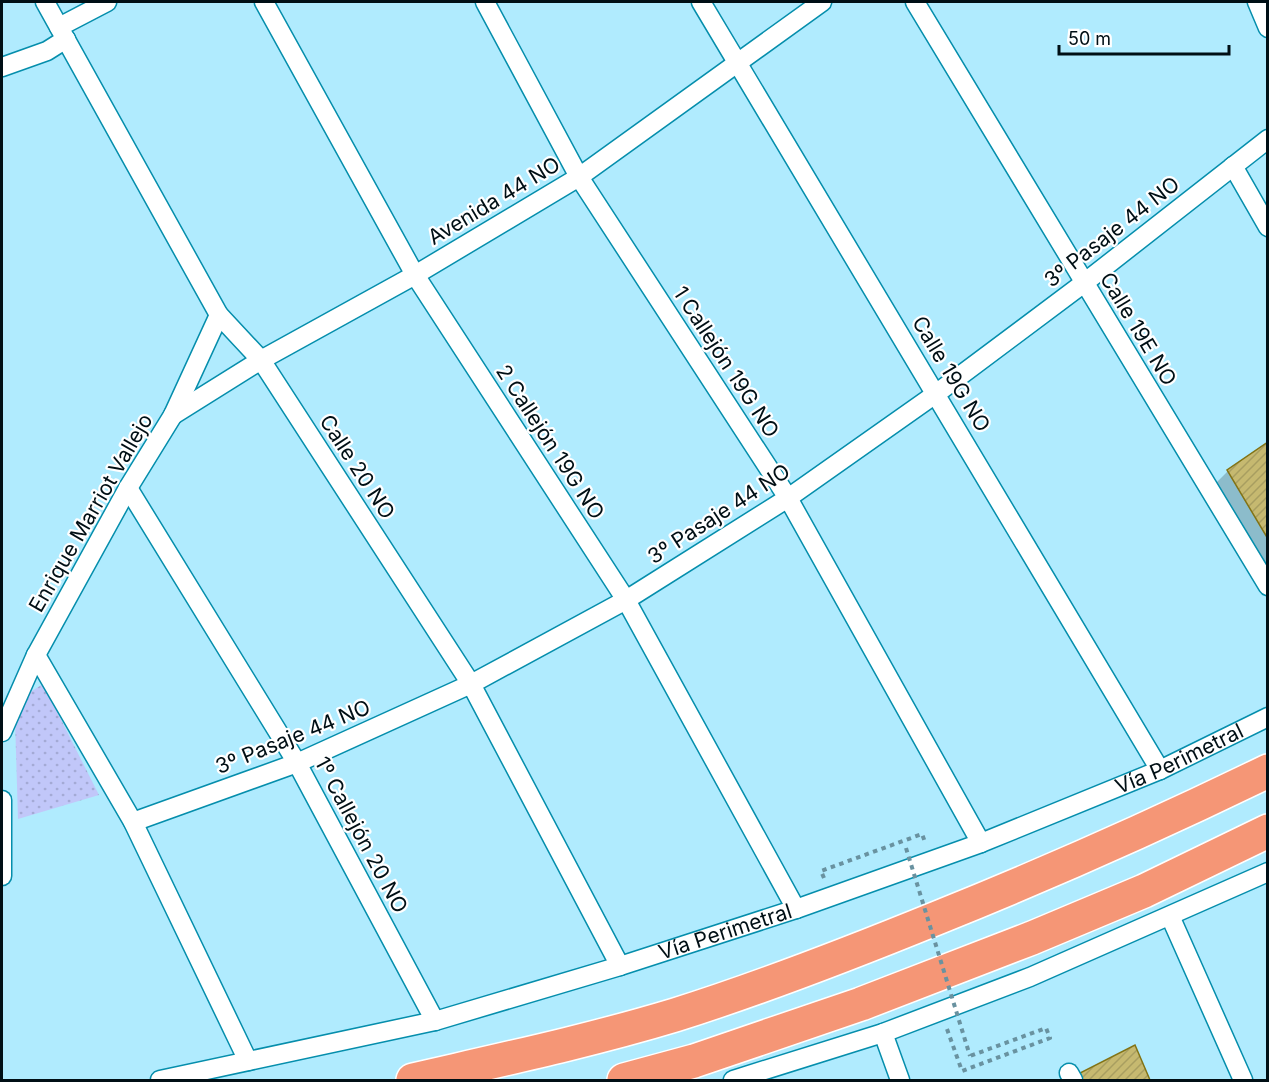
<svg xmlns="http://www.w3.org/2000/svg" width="1269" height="1082" font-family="Inter,sans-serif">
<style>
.green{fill:url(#green-dots)}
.shadow{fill:#0003}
.building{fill:url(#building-hatch);stroke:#827315;stroke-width:1.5}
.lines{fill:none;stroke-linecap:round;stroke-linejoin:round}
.street-casing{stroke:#058eac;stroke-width:21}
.highway-casing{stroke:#fff;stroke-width:36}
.path{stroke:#6992a0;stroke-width:4;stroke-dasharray:4.5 4.5;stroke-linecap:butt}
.street{stroke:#fff;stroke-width:18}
.highway{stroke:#f59676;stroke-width:33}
.path-bridge{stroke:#6992a0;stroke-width:4;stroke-dasharray:4.5 4.5;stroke-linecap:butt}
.labels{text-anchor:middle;stroke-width:4.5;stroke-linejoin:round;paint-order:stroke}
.street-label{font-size:21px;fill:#000f15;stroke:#fff}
</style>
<defs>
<pattern id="green-dots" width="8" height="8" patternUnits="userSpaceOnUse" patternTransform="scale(1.5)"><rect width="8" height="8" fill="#c1c7f9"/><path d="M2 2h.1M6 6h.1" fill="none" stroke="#a4aad5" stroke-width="1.8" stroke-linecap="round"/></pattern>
<pattern id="building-hatch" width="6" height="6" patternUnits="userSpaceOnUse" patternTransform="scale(1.5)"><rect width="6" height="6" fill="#c6b970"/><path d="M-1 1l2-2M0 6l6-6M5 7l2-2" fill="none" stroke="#a89e60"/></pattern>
</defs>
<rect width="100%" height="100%" fill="#b0ebfe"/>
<path class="green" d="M43 684 99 795 18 819 15 719 24 696Z"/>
<path class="shadow" d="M1268 444V583L1211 488 1228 471Z
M1134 1047 1149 1080H1074Z"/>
<path class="building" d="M1268 442V539L1227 470Z
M1135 1045 1150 1080H1081L1078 1074Z"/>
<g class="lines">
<defs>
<g id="street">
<path d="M45 2 219 315 261 360 471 684 620 966"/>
<path d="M264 2 415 275 626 600 796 909"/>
<path d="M485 2 579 177 788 498 981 843"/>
<path d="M701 2 1160 770"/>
<path d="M915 2 1268 586"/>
<path d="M1257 2 1268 28"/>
<path d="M59 27 107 2"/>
<path d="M2 67 47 51 66 39"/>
<path d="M1233 166 1268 227"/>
<path d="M173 415 261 360 415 275 579 177 822 2"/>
<path d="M128 488 297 763 435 1021"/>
<path d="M36 655 133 822 248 1061"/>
<path d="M2 732 36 655 128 488 173 415 219 315"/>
<path d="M2 800V876"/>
<path d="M133 822 297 763 471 684 626 600 788 498 937 393 1084 283 1268 139"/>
<path d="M1170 916 1243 1080"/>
<path d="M883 1033 900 1080"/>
<path d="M1069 1073 1073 1080"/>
<path id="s1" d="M160 1080 435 1021 620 966 796 909 981 843 1160 770 1268 717"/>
<path d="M733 1080 883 1033 1030 977 1268 872"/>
</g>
<path id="highway" d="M413 1080C500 1060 589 1041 675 1015 764 987 851 953 937 918 1049 873 1159 824 1268 771
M624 1080 694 1061 861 1004 1032 938 1144 891 1268 831"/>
</defs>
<use href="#street" class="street-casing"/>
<use href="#highway" class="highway-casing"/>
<path class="path" d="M824 878 821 871 922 834 925 842
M947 1029 962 1071 1050 1038 1046 1028 970 1056"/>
<use href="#street" class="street"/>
<use href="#highway" class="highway"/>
<path class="path-bridge" d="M906 848 970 1056"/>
</g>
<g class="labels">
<g class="street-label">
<text transform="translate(494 201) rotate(-31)" y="7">Avenida 44 NO</text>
<text transform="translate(1112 232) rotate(-38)" y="7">3º Pasaje 44 NO</text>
<text transform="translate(1138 329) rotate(59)" y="7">Calle 19E NO</text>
<text transform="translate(726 362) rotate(57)" y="7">1 Callejón 19G NO</text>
<text transform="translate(951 374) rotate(59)" y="7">Calle 19G NO</text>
<text transform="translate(550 442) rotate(57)" y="7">2 Callejón 19G NO</text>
<text transform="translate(357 467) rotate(57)" y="7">Calle 20 NO</text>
<text transform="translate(91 513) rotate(-60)" y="7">Enrique Marriot Vallejo</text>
<text transform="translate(719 514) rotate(-33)" y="7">3º Pasaje 44 NO</text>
<text transform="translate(293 737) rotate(-22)" y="7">3º Pasaje 44 NO</text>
<text dy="7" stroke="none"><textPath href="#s1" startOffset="1071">Vía Perimetral</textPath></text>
<text transform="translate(361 835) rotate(62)" y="7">1º Callejón 20 NO</text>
<text dy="7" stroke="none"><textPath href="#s1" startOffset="585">Vía Perimetral</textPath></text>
</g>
</g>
<rect width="1269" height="1082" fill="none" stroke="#000f15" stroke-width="6"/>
<path d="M1059 45v9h170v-9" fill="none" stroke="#000f15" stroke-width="3"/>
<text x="1068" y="45" font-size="18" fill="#000f15" stroke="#ffffff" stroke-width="4.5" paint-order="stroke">50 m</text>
</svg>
